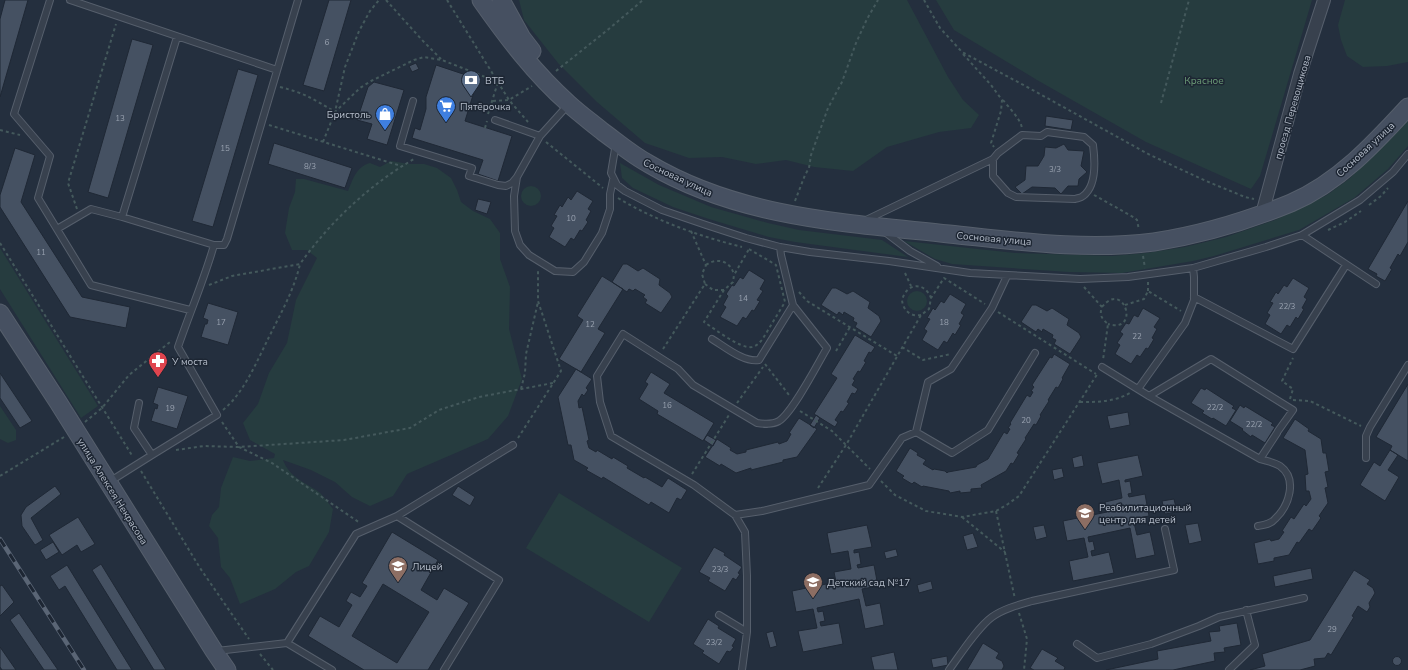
<svg xmlns="http://www.w3.org/2000/svg" width="1408" height="670" font-family="'Nunito Sans',sans-serif">
<style>
.green{fill:#263c3f}
.building{fill:#455162;stroke:#1f2835;fill-rule:evenodd}
.lines{fill:none;stroke-linecap:round;stroke-linejoin:round}
.lane-casing{stroke:#565f6c;stroke-width:8}
.street-casing{stroke:#565f6c;stroke-width:14}
.secondary-casing{stroke:#565f6c;stroke-width:19}
.path{stroke:#44595c;stroke-width:2;stroke-dasharray:3 3;stroke-linecap:butt}
.lane{stroke:#38414e;stroke-width:6}
.street{stroke:#38414e;stroke-width:12}
.secondary{stroke:#465061;stroke-width:17}
.rail-casing{stroke:#5a6575;stroke-width:4.5}
.rail{stroke:#1d2633;stroke-width:3;stroke-dasharray:9;stroke-linecap:butt}
.labels{text-anchor:middle;stroke-width:3;stroke-linejoin:round;paint-order:stroke}
.number-label{font-size:8px;fill:#98a1af}
.poi-label{font-size:10px;fill:#b4bcc9;stroke:#1d2633;text-anchor:start}
.park-label{font-size:10px;fill:#6b9a76;stroke:#1d2633}
.street-label{font-size:10px;fill:#b4bcc9;stroke:#1d2633}
</style>
<rect width="100%" height="100%" fill="#242f3e"/>
<path class="green" d="M519 0H907L948 77 963 100 979 115 971 128 939 132 887 147 853 171 814 167 786 160 756 164 722 157 689 158 645 143 597 102 558 63 524 20Z
M936 0H1312L1260 176 1251 189 1146 142 1037 80 954 30Z
M1345 0H1408V62L1387 66 1363 67 1347 56 1341 40 1338 25Z
M1408 121V146L1388 169 1354 198 1299 230 1214 256 1193 261 1122 273 1069 272 952 264 935 259 904 241 1015 253 1112 256 1146 253 1185 247 1226 237 1275 220 1327 195 1349 179Z
M391 161 409 164H424L437 168 451 178 457 190 461 202 473 211 490 219 500 233V259L510 287 509 329 522 379 508 416 488 439 407 474 393 496 370 506 352 497 335 482 311 470 283 460C289 477 306 483 319 492 324 496 329 504 333 509L329 532 309 566 296 572 275 589 240 604 230 578 221 567 218 538 209 526 212 515 219 507 221 488 233 457 250 461 274 458 275 454 250 440 243 423 258 404 269 373 287 343 296 300 317 258 307 250H292L285 233 289 208 295 192 296 179H304L348 191C353 179 356 167 370 163L380 167Z
M620 163 659 185 711 207 768 223 799 230 882 240 908 257 795 242 769 237 709 219 673 207 633 188 622 178Z
M521 196a10 10 0 1 1 20 0a10 10 0 1 1-20 0Z
M0 248 98 406 81 418 0 289Z
M907 301a10 10 0 1 1 20 0a10 10 0 1 1-20 0Z
M0 406 16 430V440L8 443 0 439Z
M559 493 682 568 649 622 526 548Z"/>
<path class="building" d="M5 0H28L0 97V19Z
M329 0H351L324 91 303 85Z
M132 39 153 45 108 198 88 192Z
M416 63 419 69 412 72 409 66Z
M436 65 478 79 465 121 512 136 498 181 478 174 483 160 412 138 415 128 420 130 426 109V97Z
M238 69 258 75 213 227 192 221Z
M374 82 404 90 387 145 367 139 372 124 357 120 368 87Z
M1046 116 1073 120 1071 130 1045 126Z
M274 143 352 168 345 188 268 164Z
M1064 144 1068 150 1084 151 1081 166 1087 172 1079 179 1078 186H1068L1061 194 1055 188 1032 187 1022 194 1015 187 1025 180 1026 166H1038L1044 156 1045 147 1056 148Z
M15 148 35 155 21 202 82 297 130 307 126 328 70 317 0 207V195Z
M577 191 593 201 588 209 591 211 586 220 588 222 582 231 580 230 574 240 571 238 565 247 549 237 554 228 551 226 557 216 554 215 560 205 562 207 568 197 571 200Z
M478 199 491 202 487 214 475 210Z
M1408 201V242L1400 256 1398 254 1390 268 1392 269 1385 281 1376 276 1377 274 1368 269Z
M623 264H627L638 271 643 268 660 279 659 285 670 293 672 297 661 313 645 303 647 300 643 297 645 295 635 289 633 291 629 289 627 292 612 282Z
M749 270 765 280 760 289 763 291 757 300 760 301 754 311 752 310 746 319 743 317 737 326 720 317 726 307 723 305 728 296 726 294 732 285 734 286 740 277 743 279Z
M602 276 623 289 598 329 605 333 581 372 559 359 583 320 577 316Z
M1293 278 1309 288 1304 297 1307 299 1302 308 1304 309 1298 319 1296 317 1290 327 1287 325 1281 334 1265 324 1270 315 1267 313 1273 303 1270 302 1276 292 1278 294 1284 285 1287 287Z
M832 288H836L847 294 853 291 870 302 868 308 879 316 881 321 871 337 855 327 857 323 853 321 854 318 844 312 843 315 839 312 837 315 821 305Z
M950 294 966 304 961 313 964 315 959 324 961 325 955 335 953 333 947 343 944 341 938 350 922 340 927 331 924 329 930 319 927 318 933 308 935 310 941 301 944 303Z
M208 303 238 312 228 345 201 337 205 324H207L208 320 203 318Z
M1032 305H1036L1047 311 1052 308 1069 319 1067 325 1079 333 1081 337 1070 354 1054 344 1056 340 1052 338 1053 335 1043 329 1042 332 1038 329 1036 332 1021 322Z
M1143 308 1160 318 1154 327 1157 329 1152 338 1154 339 1148 349 1146 348 1140 357 1137 355 1131 364 1115 354 1120 345 1117 343 1123 334 1120 332 1126 323 1129 324 1134 315 1138 317Z
M855 335 875 347 871 353 869 352 864 361 866 362 860 372 858 371 853 379 855 380 852 385 858 389 855 394 852 393 847 402 849 403 843 412 841 411 835 420 838 422 835 427 814 414 837 378 831 374Z
M1054 354 1070 364 1062 378 1063 379 1058 388 1056 387 1048 400 1049 401 1040 415 1041 416 1036 425 1034 424 1025 438 1026 439 1017 453 1019 454 1013 464 1011 463 1006 471 981 485 982 488 971 489V492L960 493V491L950 493 949 491 923 486 922 487 914 482 912 484 902 478 904 476 896 471 910 448 918 453 917 455 926 460 923 464 933 470 934 469 945 471 947 473 948 472 976 467 977 465 988 459 1004 432 1007 434 1010 429 1008 428 1011 424 1010 423 1027 395 1030 397 1033 392 1031 391 1034 387 1032 385 1050 357 1052 358Z
M576 369 592 379 586 388 588 390 584 396 582 394 578 401 579 408 582 407 589 440 587 441 589 448 596 452 597 450 612 459 613 457 628 466 627 468 644 478 645 477 662 487 668 478 687 490 681 500 677 498 669 513 651 502 649 505 603 477 602 479 586 470 588 468 574 460 571 445H568L558 397Z
M651 372 670 384 664 393 714 423 703 441 657 414 658 411 639 399 648 384 645 382Z
M0 373 32 421 20 428 0 398Z
M1408 384V461L1390 450 1392 446 1376 437Z
M158 387 188 396 177 429 151 421 155 408 157 409 158 405 153 403Z
M1201 388 1205 390 1206 388 1234 406 1232 408 1236 410 1226 426 1213 418 1212 419 1202 413 1204 411 1191 403Z
M1240 405 1244 408 1245 406 1273 423 1271 425 1275 427 1265 443 1252 435 1251 437 1242 430 1243 429 1230 421Z
M1128 412 1130 425 1110 429 1107 416Z
M816 415 820 418 814 428 810 425Z
M799 418 817 429 797 457 783 460V462L751 470V468L736 473 721 464 720 466 705 457 717 439 731 448 730 450 737 454 746 452V450L778 442 779 444 787 441 791 434 789 433Z
M1295 419 1309 429 1308 431 1321 439 1323 453H1326L1329 471 1325 472 1328 487 1325 488 1328 503 1319 516 1321 518 1312 531 1309 529 1299 543 1297 542 1289 555 1274 558V561L1258 564 1254 543 1270 539 1271 541 1279 539 1284 532 1282 531 1291 517 1294 519 1304 504 1306 506 1311 499 1309 491H1306L1305 475 1308 474 1305 450 1283 438Z
M707 435 716 440 713 446 704 440Z
M1390 450 1398 455 1388 470 1399 477 1385 501 1360 485 1374 462 1380 466Z
M1082 455 1084 466 1074 468 1072 458Z
M1138 455 1143 476 1125 480V482L1130 481 1132 493 1128 494 1129 497 1145 494 1149 516 1133 519 1137 535 1150 532 1155 555 1136 559 1130 528 1088 537 1089 542 1093 541 1095 550 1091 551 1092 556 1109 552 1114 573 1073 581 1069 561 1088 557 1084 538 1067 541 1063 521 1107 512 1105 502 1122 498 1119 480 1102 484 1097 463Z
M1062 468 1064 477 1054 480 1052 470Z
M55 486 61 494 31 518 43 540 35 545 22 526 21 515 26 507Z
M458 486 475 497 470 506 452 495Z
M1174 499 1177 512 1165 514 1162 501Z
M78 517 95 544 81 552 77 545 62 555 49 535Z
M1198 523 1202 541 1189 544 1185 525Z
M867 525 872 547 854 550V553L859 552 861 564 857 565 858 568 874 565 878 586 862 589 866 606 880 603 884 625 865 629 859 599 817 608 818 612 823 611 825 621 820 622 821 626 839 623 843 644 803 652 798 631 817 628 813 609 796 612 792 591 836 582 834 572 851 569 848 551 831 554 827 533Z
M1044 525 1047 537 1036 540 1033 527Z
M392 532 438 560 421 590 437 600 444 588 469 603 428 670H364L308 636 320 616 339 627 352 605 346 601 351 592 360 597 367 586 362 583ZM383 584 429 612 397 663 352 636Z
M973 533 978 547 967 550 963 536Z
M53 542 59 552 46 560 40 550Z
M714 547 725 553 724 555 742 567 738 573 740 574 736 580 733 578 725 591 708 581 710 578 699 572Z
M896 549 898 556 886 559 884 552Z
M101 564 166 670H154L92 570Z
M67 565 132 670H117L65 586 59 590 50 576Z
M1311 568 1313 579 1275 587 1273 576Z
M1354 570 1370 580 1367 584 1373 588 1375 593 1369 603 1370 607 1367 612 1358 606 1352 616 1354 617 1331 655 1328 653 1325 658 1314 659 1315 666 1300 670H1250L1265 666 1262 654 1310 640Z
M931 581 933 589 919 593 917 585Z
M2 585 14 602 0 616V586Z
M19 613 58 670H44L10 620Z
M708 619 719 626 718 628 736 639 732 646 734 647 730 652 727 651 719 664 702 653 704 651 693 644Z
M1237 623 1241 645 1224 648 1225 652 1214 653 1215 661 1173 670H1106L1158 659 1157 651 1211 641 1209 632 1220 631 1219 626Z
M773 631 777 646 770 648 766 633Z
M983 643 999 653 996 658 1002 661 1004 666 1002 670H967Z
M0 647 16 670H2L0 667Z
M1042 649 1058 658 1055 661 1065 667 1064 670H1034L1030 668Z
M894 652 898 670H874L871 657Z
M947 656 948 665 933 668 931 659Z
M1392.5 661a4.5 4.5 0 1 1 9 0a4.5 4.5 0 1 1-9 0Z"/>
<g class="lines">
<defs>
<path id="lane" d="M50 0 14 114 50 156 38 198 91 285 190 310
M70 0 277 70
M177 37 122 217 214 245
M413 101 400 146 472 168 469 176 498 185 506 186 512 183 517 177 540 136 568 105
M495 120 540 136
M616 143 611 173 617 185 625 191 662 210 706 225 746 238 780 247 810 252 889 261 970 273 1080 279 1128 277 1193 268 1266 247 1302 235 1360 200 1393 172 1408 154
M517 177 514 196 515 231 520 245 529 255 555 271 573 272 584 262 602 233 610 209V194L613 180
M864 221 993 159 998 153 1022 135 1041 136 1047 132 1084 137 1093 145C1095 160 1097 186 1083 196 1081 198 1078 198 1075 199L1016 197 1008 193 993 176V159
M57 229 91 209 122 217
M885 232 910 251 937 266
M1302 235 1376 284
M1007 276 992 308 951 369 928 382 916 432 952 453 988 430 1035 353
M1194 297 1293 349 1346 265
M712 339C724 346 744 363 759 360L793 305
M1102 367 1149 396 1260 459C1266 461 1274 462 1280 466 1298 479 1289 506 1275 519 1271 524 1264 525 1258 526
M1138 389 1185 323 1194 300V277L1193 268
M1149 396 1211 359 1293 410 1278 431
M152 455 217 415 178 347C190 312 204 280 214 245H224L227 239 298 0
M1366 458V436L1370 427 1408 365
M1260 459 1277 433
M109 482 152 455 134 428 139 403
M735 515 762 511 869 485 902 438 916 432
M397 516 513 445
M719 615 747 632 742 670
M747 632V576L745 532 735 515 694 485 611 436 600 402 597 376 623 334 678 369 693 385 757 423C764 424 772 425 779 421 793 412 817 365 827 348L793 305 781 255 780 247
M287 643 356 534 397 516 499 580 444 670
M1077 644 1097 658 1151 644 1199 626 1219 617 1304 598
M217 651 287 643 332 670
M949 670C960 655 977 628 992 617 1003 609 1018 605 1032 601L1174 570 1165 529
M1229 670 1255 645 1246 610"/>
<path id="street" d="M1262 214 1300 74 1324 0"/>
<path id="secondary" d="M481 0C507 37 535 74 569 104 580 114 591 122 602 131 617 142 632 155 649 164 740 218 847 223 949 234 1017 241 1086 251 1154 242 1200 235 1247 221 1291 203 1338 183 1374 144 1408 107
M501 0 522 38 532 51
M0 313 58 402 214 651 227 670"/>
</defs>
<use href="#lane" class="lane-casing"/>
<use href="#street" class="street-casing"/>
<use href="#secondary" class="secondary-casing"/>
<path class="path" d="M386 0 422 40 441 59
M447 0 509 100 528 122
M924 0 940 28 962 52 1029 88 1150 155 1206 181 1245 197 1254 199
M963 54 991 85 1002 100 1001 111 991 143 994 147
M556 71 610 28 643 0
M280 87C304 93 314 99 335 112L360 88 371 81 414 60 424 57 442 60 498 82 488 114
M1003 100C1009 108 1020 118 1022 128
M493 101 509 100 532 86
M1161 103 1189 0
M269 125 401 166
M485 128 487 121
M0 130 20 135
M323 142 335 112 345 67 359 31 370 11 379 0
M546 142 603 188
M1094 195 1135 218 1137 220 1139 230
M618 198C656 221 699 236 742 247
M795 201 805 175 809 168 811 155 828 108 842 82 856 43 867 19 878 0
M1369 205 1381 196 1388 188
M77 209 68 183 116 24
M1328 230 1345 222 1361 211
M0 243 133 457
M749 249 776 265 785 302 762 340C759 343 757 346 752 347 740 349 715 329 704 322L724 290 733 282 734 275Z
M1143 256 1145 268
M706 265C717 257 731 261 734 275
M905 273 911 286
M1148 282V291
M705 284 713 290H724
M209 285 232 276 300 264C330 222 369 185 414 159
M1084 287 1102 307C1099 315 1102 319 1108 324L1103 360
M799 292 807 301 897 356
M1125 305 1144 299 1148 291 1181 311
M1102 307C1124 279 1141 334 1108 324
M998 312 1096 374
M921 315C910 317 903 310 902 300 907 282 925 282 931 298
M902 347 923 360 951 354
M663 349 705 284 702 274 706 265 691 231
M836 351 850 327
M765 364 789 395
M521 389 525 373 526 354 538 302
M1290 399 1293 389 1282 381 1293 358
M1293 400 1310 401 1361 426
M1080 402C1098 402 1114 402 1130 393
M737 403 763 367
M223 410C244 393 257 361 269 337 281 313 294 290 300 264
M800 411 832 431 870 469
M85 422 102 408 129 375 170 342
M222 422 239 447 272 463 360 523
M518 438 561 371 538 301V270
M176 450 204 446 239 447 344 440 410 428 439 410 479 397 553 383
M141 471 200 568 249 639
M692 474 729 415
M0 476 64 437
M881 481 895 495 926 511 962 517 996 511 1008 504 1019 496 1098 373
M818 488 846 445 921 315 929 309 931 298 944 278 985 304
M996 511 1015 599
M962 517 1005 552
M1019 613 1027 639 1024 670
M260 654 273 670"/>
<use href="#lane" class="lane"/>
<use href="#street" class="street"/>
<use href="#secondary" class="secondary"/>
<defs>
<path id="rail" d="M0 539 84 670"/>
</defs>
<use href="#rail" class="rail-casing"/>
<use href="#rail" class="rail"/>
</g>
<defs>
<symbol id="bank-pin" viewBox="-11 -11 22 30"><path d="M0 17L-7.5 6A9.5 9.5 0 1 1 7.5 6Z" fill="#5c6f8a" stroke="#1d2633"/><path d="M-6-4H6V4H-6ZM0-2.3a2.3 2.3 0 1 0 0 4.6a2.3 2.3 0 1 0 0-4.6Z" fill="#fff"/></symbol>
<symbol id="supermarket-pin" viewBox="-11 -11 22 30"><path d="M0 17L-7.5 6A9.5 9.5 0 1 1 7.5 6Z" fill="#3f7fe0" stroke="#1d2633"/><path d="M-6-5.5h2.5l.6 2H6L4.5 2H-2.5L-4.4-4H-6ZM-1.5 3.2a1.3 1.3 0 1 0 .1 0ZM3 3.2a1.3 1.3 0 1 0 .1 0Z" fill="#fff"/></symbol>
<symbol id="shop-pin" viewBox="-11 -11 22 30"><path d="M0 17L-7.5 6A9.5 9.5 0 1 1 7.5 6Z" fill="#3f7fe0" stroke="#1d2633"/><path d="M-5-2.5h2.3a2.7 3.5 0 0 1 5.4 0H5L5.5 6h-11ZM-1.5-2.5h3a1.5 2.3 0 0 0-3 0Z" fill="#fff"/></symbol>
<symbol id="pharmacy-pin" viewBox="-11 -11 22 30"><path d="M0 17L-7.5 6A9.5 9.5 0 1 1 7.5 6Z" fill="#e0444e" stroke="#1d2633"/><path d="M-2-6h4v4h4v4h-4v4h-4v-4h-4v-4h4Z" fill="#fff"/></symbol>
<symbol id="school-pin" viewBox="-11 -11 22 30"><path d="M0 17L-7.5 6A9.5 9.5 0 1 1 7.5 6Z" fill="#8d6e63" stroke="#1d2633"/><path d="M0-5L7-2L0 1L-7-2ZM-4 1L0 2.5L4 1V4Q0 6-4 4Z" fill="#fff"/></symbol>
</defs>
<g fill-rule="evenodd">
<use href="#bank-pin" x="460" y="69" width="22" height="30"/>
<use href="#supermarket-pin" x="435" y="95" width="22" height="30"/>
<use href="#shop-pin" x="374" y="103" width="22" height="30"/>
<use href="#pharmacy-pin" x="147" y="350" width="22" height="30"/>
<use href="#school-pin" x="1074" y="502" width="22" height="30"/>
<use href="#school-pin" x="387" y="555" width="22" height="30"/>
<use href="#school-pin" x="802" y="571" width="22" height="30"/>
</g>
<g class="labels">
<g class="number-label">
<text x="327" y="45">6</text>
<text x="120" y="121">13</text>
<text x="225" y="151">15</text>
<text x="310" y="169">8/3</text>
<text x="1055" y="172">3/3</text>
<text x="571" y="221">10</text>
<text x="41" y="255">11</text>
<text x="743" y="301">14</text>
<text x="1287" y="309">22/3</text>
<text x="221" y="325">17</text>
<text x="944" y="325">18</text>
<text x="590" y="327">12</text>
<text x="1137" y="339">22</text>
<text x="667" y="408">16</text>
<text x="1215" y="410">22/2</text>
<text x="170" y="411">19</text>
<text x="1026" y="423">20</text>
<text x="1254" y="427">22/2</text>
<text x="720" y="572">23/3</text>
<text x="1332" y="632">29</text>
<text x="714" y="645">23/2</text>
</g>
<g class="poi-label">
<text x="485" y="84">ВТБ</text>
<text x="460" y="110">Пятёрочка</text>
<text x="371" y="118" text-anchor="end">Бристоль</text>
<text x="172" y="365">У моста</text>
<text x="1099" y="511">Реабилитационный<tspan x="1099" dy="12">центр для детей</tspan></text>
<text x="412" y="570">Лицей</text>
<text x="827" y="586">Детский сад №17</text>
</g>
<g class="park-label">
<text x="1204" y="84">Красное</text>
</g>
<g class="street-label">
<text transform="translate(1292 107) rotate(-74)" y="4">проезд Перевощикова</text>
<text transform="translate(1365 149) rotate(-43)" y="4">Сосновая улица</text>
<text transform="translate(678 177) rotate(25)" y="4">Сосновая улица</text>
<text transform="translate(994 238) rotate(5)" y="4">Сосновая улица</text>
<text transform="translate(113 491) rotate(58)" y="4">улица Алексея Некрасова</text>
</g>
</g>
</svg>
